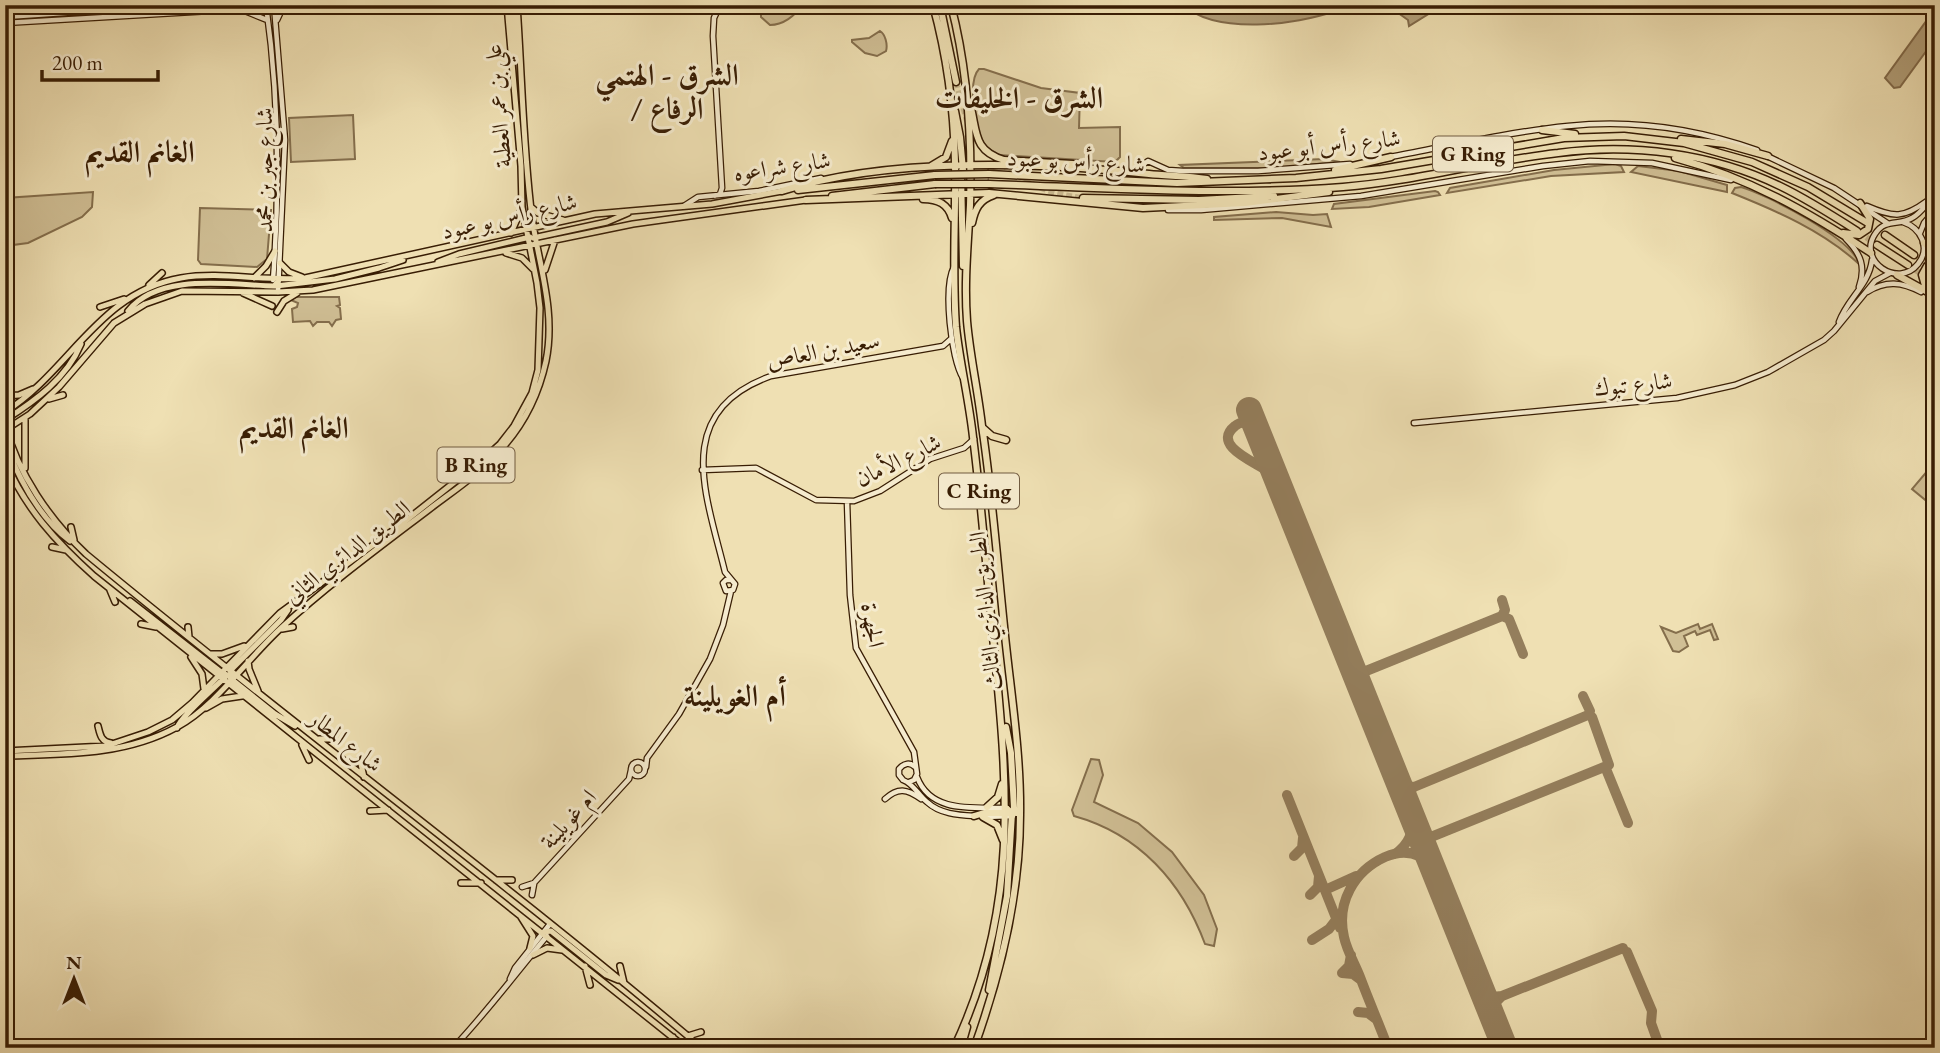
<svg xmlns="http://www.w3.org/2000/svg" width="1940" height="1053" font-family="'EB Garamond',Amiri,serif">
<style>
.green{fill:#d0bf95;stroke:#846e4c;stroke-width:2}
.water{fill:#b19e78;stroke:#816a4a;stroke-width:2}
.lines{fill:none;stroke-linecap:round;stroke-linejoin:round}
.taxiway{stroke:#947e5c;stroke-width:10}
.runway{stroke:#947e5c;stroke-width:26}
.highway-tunnel{stroke:#cab990;stroke-width:6;stroke-dasharray:6 3;stroke-linecap:butt}
.secondary-casing{stroke:#381d04;stroke-width:7}
.primary-casing{stroke:#381d04;stroke-width:8}
.highway-casing{stroke:#381d04;stroke-width:9}
.secondary{stroke:#f5ebce;stroke-width:4.5}
.primary{stroke:#efe0b3;stroke-width:5}
.highway{stroke:#efe0b3;stroke-width:6}
.highway-bridge-casing{stroke:#381d04;stroke-width:9;stroke-linecap:butt}
.highway-bridge{stroke:#efe0b3;stroke-width:6}
.labels{text-anchor:middle;stroke-width:6;stroke-linejoin:round;paint-order:stroke}
.shield{fill:#f5ebce;stroke:#715b41;stroke-width:2}
.shield-label{font-size:21px;font-weight:bold;fill:#381d04}
.street-label{font-size:23px;fill:#381d04;stroke:#f5ebce}
.district-label{font-size:30px;font-weight:bold;fill:#381d04;stroke:#f5ebce}
</style>
<rect width="100%" height="100%" fill="#efe0b3"/>
<filter id="stains"><feTurbulence type="fractalNoise" baseFrequency=".00286" numOctaves="4"/><feColorMatrix values="0 0 0 0 .2 0 0 0 0 .09 0 0 0 0 .02 0 0 0 .5 -.17"/></filter>
<radialGradient id="worn" r=".72"><stop offset=".6" stop-color="#630" stop-opacity="0"/><stop offset="1" stop-color="#630" stop-opacity=".3"/></radialGradient>
<path class="green" d="M802 5C795 16 783 25 770 25L761 17V11H771L776 6Z
M880 31C885 34 888 44 886 51L877 56 865 53 852 42V40L869 38Z
M979 69H984L1041 88 1080 93 1079 128 1120 127V157L1115 162 999 155C995 152 988 149 985 145 975 132 967 81 979 69Z
M353 115 355 159 291 162 289 118Z
M1324 159 1340 162 1274 168H1184L1180 165Z
M1615 164 1621 166 1624 172 1551 176 1447 193 1450 188 1554 170Z
M1638 166 1679 171 1727 185V192L1631 172Z
M1741 187C1766 194 1853 239 1859 264 1823 231 1777 211 1732 193L1735 188Z
M1435 191 1438 192 1440 195 1369 207 1332 209 1334 204Z
M93 192 92 207 82 217 28 243 5 246V198Z
M200 208 271 210 267 259 257 267 201 264 198 260Z
M1276 212 1313 215 1327 214 1331 227 1282 218 1214 220V217Z
M296 297H339L340 305 337 306 340 308 341 319 336 320 332 326 329 322H317L313 326 310 321 293 322 292 309 297 307 298 303 291 300Z
M1929 469 1935 475V508L1912 489Z
M1698 624 1700 629 1712 624 1718 639 1714 640 1710 630 1697 635 1695 631 1684 636 1688 646 1679 652 1673 651 1661 627 1676 633Z
M1091 759 1099 760 1103 775 1094 802 1138 823 1172 852 1204 895 1217 929 1214 946 1205 944C1182 882 1139 834 1074 816L1072 810Z"/>
<path class="water" d="M1183 5H1337L1335 11C1296 25 1216 35 1183 5Z
M1387 5H1437L1438 8 1409 26 1408 20Z
M1927 20 1935 26V39L1900 87 1894 88 1885 78Z"/>
<g class="lines">
<path class="taxiway" d="M1256 426C1249 423 1242 420 1235 426 1210 446 1258 463 1269 472 1273 475 1276 480 1279 485
M1502 600 1505 610 1502 616 1509 619 1523 654
M1351 662 1357 669 1366 671
M1360 685 1361 676 1366 671 1502 616
M1603 768 1606 769 1628 823
M1397 779 1405 786 1414 787
M1287 795 1340 928
M1407 803V793L1414 787 1588 715 1590 711 1583 696
M1427 850 1426 842 1431 837 1609 765 1592 717
M1395 854C1409 844 1414 832 1412 815
M1294 856 1302 848 1303 838
M1325 890 1356 876
M1310 895 1318 887 1319 876
M1312 940 1329 929 1339 916
M1627 952 1652 1011 1651 1023 1660 1048
M1351 955 1349 966 1342 973 1353 974 1361 980
M1482 992 1492 997 1502 996 1623 948
M1358 1012 1368 1013 1376 1019
M1493 1017V1005L1502 996
M1388 1048C1379 1024 1369 1001 1360 977 1355 964 1347 951 1344 937 1336 903 1354 871 1385 857 1404 849 1420 852 1433 867"/>
<path class="runway" d="M1249 410 1505 1048"/>
<path class="highway-tunnel" d="M956 82 967 121
M1002 164C1026 184 1053 195 1083 198
M1859 232 1877 245
M1914 255 1933 267
M1908 265 1926 277"/>
<defs>
<path id="secondary" d="M266 5C279 97 280 188 273 280
M274 5 285 140 278 292
M240 9 267 20
M5 17 182 5
M277 20 284 5
M5 23 227 10 257 5
M1767 156 1834 188 1887 223
M1390 157C1448 146 1508 132 1568 126 1631 119 1697 129 1757 150
M1133 172 1148 161 1168 170 1183 171H1258L1350 164
M715 196 720 194 722 188 713 36 714 18 720 5
M684 206 698 197 759 191 821 178
M1867 206C1894 218 1904 218 1927 201
M1168 210H1201L1361 196 1543 166 1590 161 1652 163 1731 180
M1935 215C1928 227 1928 237 1935 248
M1903 222C1921 228 1931 248 1918 264 1898 289 1857 261 1875 234 1885 218 1899 226 1912 218 1922 213 1927 202 1935 195
M1920 233 1924 223 1935 210
M1846 239C1861 254 1866 267 1859 287
M954 267C943 287 951 359 963 378
M1867 292C1886 280 1902 282 1921 292
M1839 322C1847 299 1869 285 1872 260
M1414 423 1677 398 1735 385 1768 372 1824 340 1834 331 1875 281 1890 273
M702 470 756 468 816 500 854 501 880 491 930 459 964 448 974 439
M847 501 850 595 856 648 914 752 917 774 914 780 909 782
M731 580H726L723 583 726 591 733 590 735 584 725 572C706 494 671 412 771 376L943 346 952 338
M631 769a7 7 0 1 1 14 0a7 7 0 1 1-14 0Z
M646 767 647 758 679 714 710 659 723 625 731 591
M915 767C910 762 904 763 899 769V775L903 780C914 784 918 795 927 802 940 814 958 815 975 816
M917 777C931 814 974 807 1007 808
M885 799C898 787 907 789 921 799
M984 817 1013 816
M522 887 534 883 629 779 631 770
M532 895 534 884
M510 979 515 968 550 924
M453 1048C487 1012 516 973 547 936"/>
<path id="primary" d="M512 5 516 54
M531 207 538 213 563 220
M511 233 521 210
M533 238 607 222 628 213
M5 251H6
M506 253 522 258 533 269
M438 262 459 254 530 237
M280 263 289 272 302 277
M545 270 555 240
M254 278 266 266 275 251
M149 285 162 273
M276 286 335 279 379 268 403 260
M243 293 272 306
M100 307 124 299
M128 311C159 272 231 285 274 286L279 280
M277 312 284 301 297 293
M5 396 19 395 33 389
M49 399 63 395
M5 412C70 371 99 292 181 278 222 271 264 282 305 278L595 214 712 204 782 191
M5 420C35 401 67 378 81 344
M5 425C18 474 50 520 86 554 289 722 501 878 702 1048
M5 430 30 414 59 387 114 323 145 304 182 291 278 292 313 290 633 224 806 200
M5 443C19 479 39 518 70 541
M5 461C25 508 56 542 94 576L686 1048
M25 468V418
M71 527 74 540
M52 547 66 550
M110 590 115 602
M130 601 221 672 229 676 235 675
M141 624 156 627
M188 627 189 637
M282 629 293 627
M210 654H222L244 646
M191 657 202 674 204 689
M248 661 249 669 258 691
M230 671 281 620 288 610
M230 678 275 714 295 726
M206 708 222 699 242 696
M98 726C100 734 101 742 111 743
M177 728C181 716 214 689 225 677
M319 739H333
M302 745 309 760
M5 751 106 746 148 732 172 720 192 703 280 613 399 526 480 462 500 444 514 426 532 393 538 370 540 308 537 283 522 207 521 166 507 5
M5 756C64 754 124 756 177 727 215 707 248 658 281 628 327 586 377 549 427 511 453 491 483 472 504 446 526 421 539 393 546 361 556 311 539 266 532 218 523 148 522 76 517 5
M360 760 364 777
M370 811 388 810
M496 880H512
M461 883H481
M521 917 533 936 530 948
M544 932 551 931 606 975 618 980
M533 955 547 948 562 950
M585 966 590 985
M620 966 624 983
M688 1036 701 1032
M673 1037 676 1048"/>
<path id="highway" d="M933 5C947 56 954 110 955 162 956 217 952 272 956 327 960 364 969 400 973 437 981 500 986 563 992 627 1007 778 1022 905 954 1048
M940 5 956 82
M951 5C968 70 972 138 970 205 968 243 964 282 967 321 970 356 978 391 982 426 992 492 997 559 1004 626 1010 688 1021 752 1020 815 1020 895 1001 973 974 1048
M971 108C977 133 974 151 1004 160L1073 164
M955 111 960 137 963 170
M1542 130 1575 134
M1681 139 1725 144 1768 156
M1675 158C1749 178 1807 211 1871 253
M931 166 946 157 952 141
M1335 170 1391 157
M961 172 963 266
M989 174 1177 183 1296 178 1381 169 1564 138 1624 136 1684 143 1752 162 1808 187 1866 222
M989 184C1107 188 1225 196 1343 187 1416 181 1486 161 1558 153 1632 143 1712 153 1780 186 1807 199 1832 215 1857 231
M798 190 935 175
M782 191C888 157 1038 162 1149 174 1168 176 1188 176 1207 179
M832 196 935 184
M1083 198 1199 200 1274 196
M923 199C938 199 948 204 952 218
M806 200 989 193 1143 208 1245 203 1329 192
M972 223C975 209 979 200 994 195
M1843 233 1859 235 1868 229 1870 219 1860 203
M1885 235 1914 255
M1924 243 1935 252
M1877 245 1908 265
M1897 275 1935 296
M1926 277 1935 284
M1926 289 1922 275 1927 266 1935 263
M983 428 992 436 1006 440
M1006 727 1011 753 1014 808 1016 813
M987 807 998 797 1002 784
M974 816 984 813H1011
M983 817 997 825 1003 840
M989 990 1007 896 1012 813 1006 808
M961 1048 967 1027"/>
</defs>
<use href="#secondary" class="secondary-casing"/>
<use href="#primary" class="primary-casing"/>
<use href="#highway" class="highway-casing"/>
<use href="#secondary" class="secondary"/>
<use href="#primary" class="primary"/>
<use href="#highway" class="highway"/>
<defs>
<path id="highway-bridge" d="M935 175 989 174
M935 184H989"/>
</defs>
<use href="#highway-bridge" class="highway-bridge-casing"/>
<use href="#highway-bridge" class="highway-bridge"/>
</g>
<g class="labels">
<g class="shield">
<rect x="1433" y="136.5" width="80" height="35" rx="5"/>
<rect x="437.5" y="447.5" width="77" height="35" rx="5"/>
<rect x="939" y="473.5" width="80" height="35" rx="5"/>
</g>
<g class="shield-label">
<text x="1473" y="161">G Ring</text>
<text x="476" y="472">B Ring</text>
<text x="979" y="498">C Ring</text>
</g>
<g class="street-label">
<text transform="translate(498 106) rotate(-95)" y="8">علي بن عمر العطية</text>
<text transform="translate(1329 145) rotate(-6)" y="8">شارع رأس أبو عبود</text>
<text transform="translate(1076 161) rotate(3)" y="8">شارع رأس بو عبود</text>
<text transform="translate(782 166) rotate(-8)" y="8">شارع شراعوه</text>
<text transform="translate(264 170) rotate(-90)" y="8">شارع جبر بن محمد</text>
<text transform="translate(509 216) rotate(-13)" y="8">شارع رأس بو عبود</text>
<text transform="translate(823 350) rotate(-11)" y="8">سعيد بن العاص</text>
<text transform="translate(1633 384) rotate(-6)" y="8">شارع تبوك</text>
<text transform="translate(898 460) rotate(-26)" y="8">شارع الأمان</text>
<text transform="translate(347 552) rotate(-38)" y="8">الطريق الدائري الثاني</text>
<text transform="translate(985 611) rotate(-96)" y="8">الطريق الدائري الثالث</text>
<text transform="translate(873 625) rotate(80)" y="8">الجهرة</text>
<text transform="translate(346 741) rotate(38)" y="8">شارع المطار</text>
<text transform="translate(568 819) rotate(-48)" y="8">ام غويلينة</text>
</g>
<g class="district-label">
<text x="667" y="85">الشرق - الهتمي<tspan x="667" dy="34">/ الرفاع</tspan></text>
<text x="1019" y="108">الشرق - الخليفات</text>
<text x="140" y="162">الغانم القديم</text>
<text x="294" y="438">الغانم القديم</text>
<text x="735" y="706">أم الغويلينة</text>
</g>
</g>
<rect width="1940" height="1053" fill="none" stroke="#efe0b3" stroke-width="28"/>
<rect x="7" y="7" width="1926" height="1039" fill="none" stroke="#381d04" stroke-width="3.5"/>
<rect x="14" y="14" width="1912" height="1025" fill="none" stroke="#381d04" stroke-width="2"/>
<g transform="translate(74 979)" stroke="#f5ebce" stroke-width="5" paint-order="stroke">
<path d="M0-5L12 26L0 18L-12 26Z" fill="#381d04"/>
<text y="-10" font-size="19" font-weight="bold" text-anchor="middle" fill="#381d04">N</text>
</g>
<path d="M42 70v10h116v-10" fill="none" stroke="#381d04" stroke-width="3.5"/>
<text x="52" y="70" font-size="21" fill="#381d04" stroke="#f5ebce" stroke-width="5" paint-order="stroke">200 m</text>
<rect width="100%" height="100%" filter="url(#stains)"/>
<rect width="100%" height="100%" fill="url(#worn)"/>
</svg>
